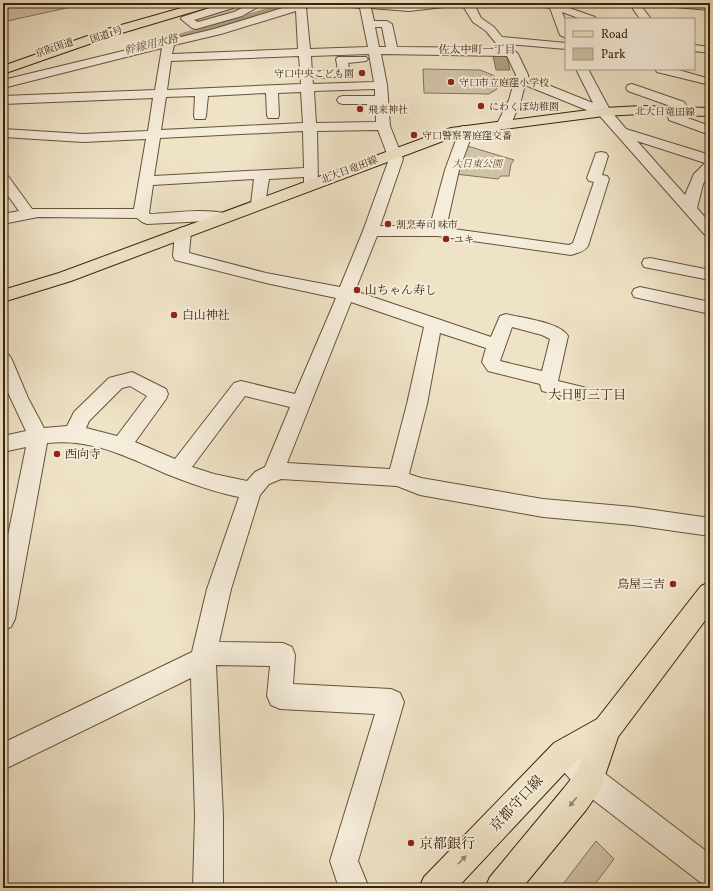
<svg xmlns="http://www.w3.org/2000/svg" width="713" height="891" font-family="Vollkorn,'Noto Serif JP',serif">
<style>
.green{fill:#d0c2a7;stroke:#857258}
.water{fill:#b1a186;stroke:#816e54}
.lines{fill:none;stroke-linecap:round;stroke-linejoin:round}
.river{fill:#b1a186;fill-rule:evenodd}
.minor-casing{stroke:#675238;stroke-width:2}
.major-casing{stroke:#3a2208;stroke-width:2}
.highway-casing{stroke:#3a2208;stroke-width:2}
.minor{fill:#f5eddb;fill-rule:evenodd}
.major{fill:#efe3c7;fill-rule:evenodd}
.highway{fill:#efe3c7;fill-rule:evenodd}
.oneway{fill:#948268}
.poi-dot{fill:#8f2418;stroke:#f5eddb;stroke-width:1.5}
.labels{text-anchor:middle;stroke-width:4;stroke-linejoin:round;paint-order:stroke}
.far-street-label{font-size:10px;fill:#3a2208;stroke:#f5eddb}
.far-poi-label{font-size:10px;fill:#3a2208;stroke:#f5eddb;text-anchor:start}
.far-park-label{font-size:10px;font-style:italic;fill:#604a30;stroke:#f5eddb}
.far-water-label{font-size:11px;font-style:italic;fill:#644e34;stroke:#f5eddb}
.far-neighbourhood-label{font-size:11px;fill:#3a2208;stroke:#f5eddb}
.poi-label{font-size:12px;fill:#3a2208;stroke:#f5eddb;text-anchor:start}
.neighbourhood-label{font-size:13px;fill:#3a2208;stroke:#f5eddb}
.near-street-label{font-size:14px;fill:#3a2208;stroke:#f5eddb}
.near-poi-label{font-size:14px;fill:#3a2208;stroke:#f5eddb;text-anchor:start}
</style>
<rect width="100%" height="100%" fill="#efe3c7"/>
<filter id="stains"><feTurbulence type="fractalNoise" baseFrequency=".005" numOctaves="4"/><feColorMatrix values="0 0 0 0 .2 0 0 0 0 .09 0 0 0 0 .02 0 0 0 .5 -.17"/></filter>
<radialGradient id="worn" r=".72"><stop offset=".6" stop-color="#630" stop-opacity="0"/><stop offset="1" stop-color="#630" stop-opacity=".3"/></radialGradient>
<path class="green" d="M3 3H89L3 22Z
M237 6 244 10 198 24 191 19Z
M423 69 480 70 495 76 497 89 489 94 424 93Z
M464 145 514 160 511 164 509 176H501L498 179 455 174Z
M596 841 614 859 592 888H560Z"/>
<path class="water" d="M493 56H507L510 70H496Z"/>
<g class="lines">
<path class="river" d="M285 3H306L304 6 178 43 173 44 168 43 166 40 168 37Z"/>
<defs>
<path id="minor" d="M225 3 236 4 233 8 194 20 198 22 234 12 252 3H265L242 16 196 29 192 28 181 19 182 17Z
M299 3H315L314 5 306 8 310 49 368 47 360 8 341 6 336 3 409 5 425 3H458L453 6 409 11 371 8 374 21H387L392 24 397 47 500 48 486 31 473 22 461 3H493L488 6H475L481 18 494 27 502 37 566 43V49L508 44 518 54 528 75V77L593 103 576 69H588L610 110 626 129 710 155V173L703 184 697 208 710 223V237L705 235 599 115 525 85 521 100 511 124 509 127H499L497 124 509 100 516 75 507 56 381 54 387 85 390 126 403 159 380 226H430L445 170 460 129 462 126H472L474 129 459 170 446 228 569 245 573 243 594 182 589 181 587 178 596 153 601 152 606 153 608 156 602 175 607 176 609 179 588 246C584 252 577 253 571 255L437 236H377L355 291 491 337 500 316 506 314C521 318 560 322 568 336L558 381 587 388 589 393 587 398 580 400 542 391 540 384 488 371 482 362 486 348 440 333 427 404 409 474 421 478 543 499 633 507 710 518V536L633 525 543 517 420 495 397 486 281 479 269 484 260 495 231 589 219 642 283 643 292 647 295 655 293 684 391 689 400 693 404 702 358 861 369 888H339L330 861 375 714 280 709 271 705 267 696 270 666 216 665 223 816V888H193L195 816 191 678 3 770V743L192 652 207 589 239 497C214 492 192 484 169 475 127 457 93 438 47 443L15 619 11 627 3 630V560L26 447 3 452V436L26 431 3 382V353L9 355 12 360 28 398 44 428 67 426 74 412 109 378 132 372 166 389 168 394 166 399 135 442 175 459 234 383 241 381 295 394 336 298 266 283 175 260 173 256 175 232 178 229 183 227 188 229 191 232 189 253 266 273 340 287 363 231 389 159 378 130 317 131 318 184 316 187 311 188 306 187 304 184V177L269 179 265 204 263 207 258 208 253 207 251 204 254 179 153 185 149 213 150 214C175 213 204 208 228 214L231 217 228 220 147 224 142 222 137 218 38 217 3 224V214L19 211 3 189V175L8 176 32 209H134L146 139 83 142 3 137V129L83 134 148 131 153 98 3 104V96L155 90 162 48 3 88V80L214 29ZM296 11 298 49 172 54 174 45 221 34ZM375 27H382L386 47H379ZM369 54 374 82 313 84 312 74 314 77 318 78 348 76 350 73 348 63 366 61 368 59 366 57H338L336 59 338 70 314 71 312 74 311 56ZM299 56 301 84 167 90 171 61ZM375 89V96H343L339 97 337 100 339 103 343 104H376V122L316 123 314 91ZM301 92 303 123 161 130 166 97 195 96 194 116 195 119H205L206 116 208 96 266 93 267 115 268 118H278L279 115 278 93ZM303 131 304 168 154 176 160 138ZM637 141 705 163 694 174 685 195ZM351 302 424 327 407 404 390 469 287 463ZM512 327 542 335 550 339 542 371 500 361ZM130 386 147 396 117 436 86 428 89 421 122 388ZM245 396 290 407 265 467 255 472 247 481 214 474 192 467Z
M532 3H555L595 17 596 19H581L562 12 566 22V38L560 35 550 8 533 5Z
M629 3H639L651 19H640Z
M659 3 710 4V10L664 6Z
M694 45 710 47V53L694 51Z
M655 69H675L710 79V85L657 72Z
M632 84 684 102 686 105 685 111 682 116 710 126V135L669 120 668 117 673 107 628 91 626 88 628 85Z
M650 258 710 270V280L644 267 642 263 644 259Z
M640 287 710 302V314L634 297 632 293 634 289Z
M564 740 573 744 599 769 710 854V887L700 882 579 789 555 762 551 753 555 744Z"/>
<path id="major" d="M641 106 710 108V116L641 114 604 116 459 135 71 281 3 302V290L59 273 451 128 604 108Z
M710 582V614L618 737 600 790 586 810 522 888H485L490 877 564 788 578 770 581 759 574 763 457 888H419L424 877 554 743 597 719 701 586Z"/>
<path id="highway" d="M199 3H218L216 5 115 35 3 74V66L107 29Z"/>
</defs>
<use href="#minor" class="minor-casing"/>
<use href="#major" class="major-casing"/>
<use href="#highway" class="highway-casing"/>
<use href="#minor" class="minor"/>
<use href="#major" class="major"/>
<use href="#highway" class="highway"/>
</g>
<defs><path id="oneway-solid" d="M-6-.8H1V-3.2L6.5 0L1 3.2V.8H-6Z"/></defs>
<g class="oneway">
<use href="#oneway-solid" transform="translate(573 802) rotate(129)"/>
<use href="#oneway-solid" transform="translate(462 860) rotate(-46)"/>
</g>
<g class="poi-dot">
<circle cx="362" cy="73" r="4"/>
<circle cx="451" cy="82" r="4"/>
<circle cx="481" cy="106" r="4"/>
<circle cx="360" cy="109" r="4"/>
<circle cx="414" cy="135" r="4"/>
<circle cx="388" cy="224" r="4"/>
<circle cx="446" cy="239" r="4"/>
<circle cx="357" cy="290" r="4"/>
<circle cx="174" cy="315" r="4"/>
<circle cx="57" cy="454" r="4"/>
<circle cx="673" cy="584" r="4"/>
<circle cx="411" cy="843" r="4"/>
</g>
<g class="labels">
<g class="far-street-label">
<text transform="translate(106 34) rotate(-18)" y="4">国道1号</text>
<text transform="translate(54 47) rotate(-19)" y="4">京阪国道</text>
<text transform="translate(665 111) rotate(1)" y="4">北大日竜田線</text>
<text transform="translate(349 169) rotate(-21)" y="4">北大日竜田線</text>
</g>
<g class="far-poi-label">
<text x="354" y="77" text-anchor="end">守口中央こども園</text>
<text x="459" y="86">守口市立庭窪小学校</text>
<text x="489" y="110">にわくぼ幼稚園</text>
<text x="368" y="113">飛来神社</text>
<text x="422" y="139">守口警察署庭窪交番</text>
<text x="396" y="228">割烹寿司 味市</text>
<text x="454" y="243">ユキ</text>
</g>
<g class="far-park-label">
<text x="477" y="167">大日東公園</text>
</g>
<g class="far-water-label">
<text transform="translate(151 44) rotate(-14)" y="4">幹線用水路</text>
</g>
<g class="far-neighbourhood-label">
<text x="477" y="53">佐太中町一丁目</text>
</g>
<g class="poi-label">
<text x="365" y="294">山ちゃん寿し</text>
<text x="182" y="319">白山神社</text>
<text x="65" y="458">西向寺</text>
<text x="665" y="588" text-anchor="end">鳥屋三吉</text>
</g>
<g class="neighbourhood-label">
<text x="587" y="399">大日町三丁目</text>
</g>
<g class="near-street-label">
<text transform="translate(516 803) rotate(-47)" y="5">京都守口線</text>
</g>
<g class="near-poi-label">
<text x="419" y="848">京都銀行</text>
</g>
</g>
<rect width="713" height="891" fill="none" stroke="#efe3c7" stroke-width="16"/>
<rect x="4" y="4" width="705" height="883" fill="none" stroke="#3a2208" stroke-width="2"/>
<rect x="8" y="8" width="697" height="875" fill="none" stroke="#3a2208"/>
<rect x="565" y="18" width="130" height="52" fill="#f5eddb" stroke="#aa9c87"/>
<rect x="573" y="31" width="20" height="6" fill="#efe3c7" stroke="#aa9c87"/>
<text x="601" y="38" font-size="12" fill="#3a2208">Road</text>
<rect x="573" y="48" width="20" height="12" fill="#d0c2a7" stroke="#aa9c87"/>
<text x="601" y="58" font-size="12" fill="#3a2208">Park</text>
<rect width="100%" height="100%" filter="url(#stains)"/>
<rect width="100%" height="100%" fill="url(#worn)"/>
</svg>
